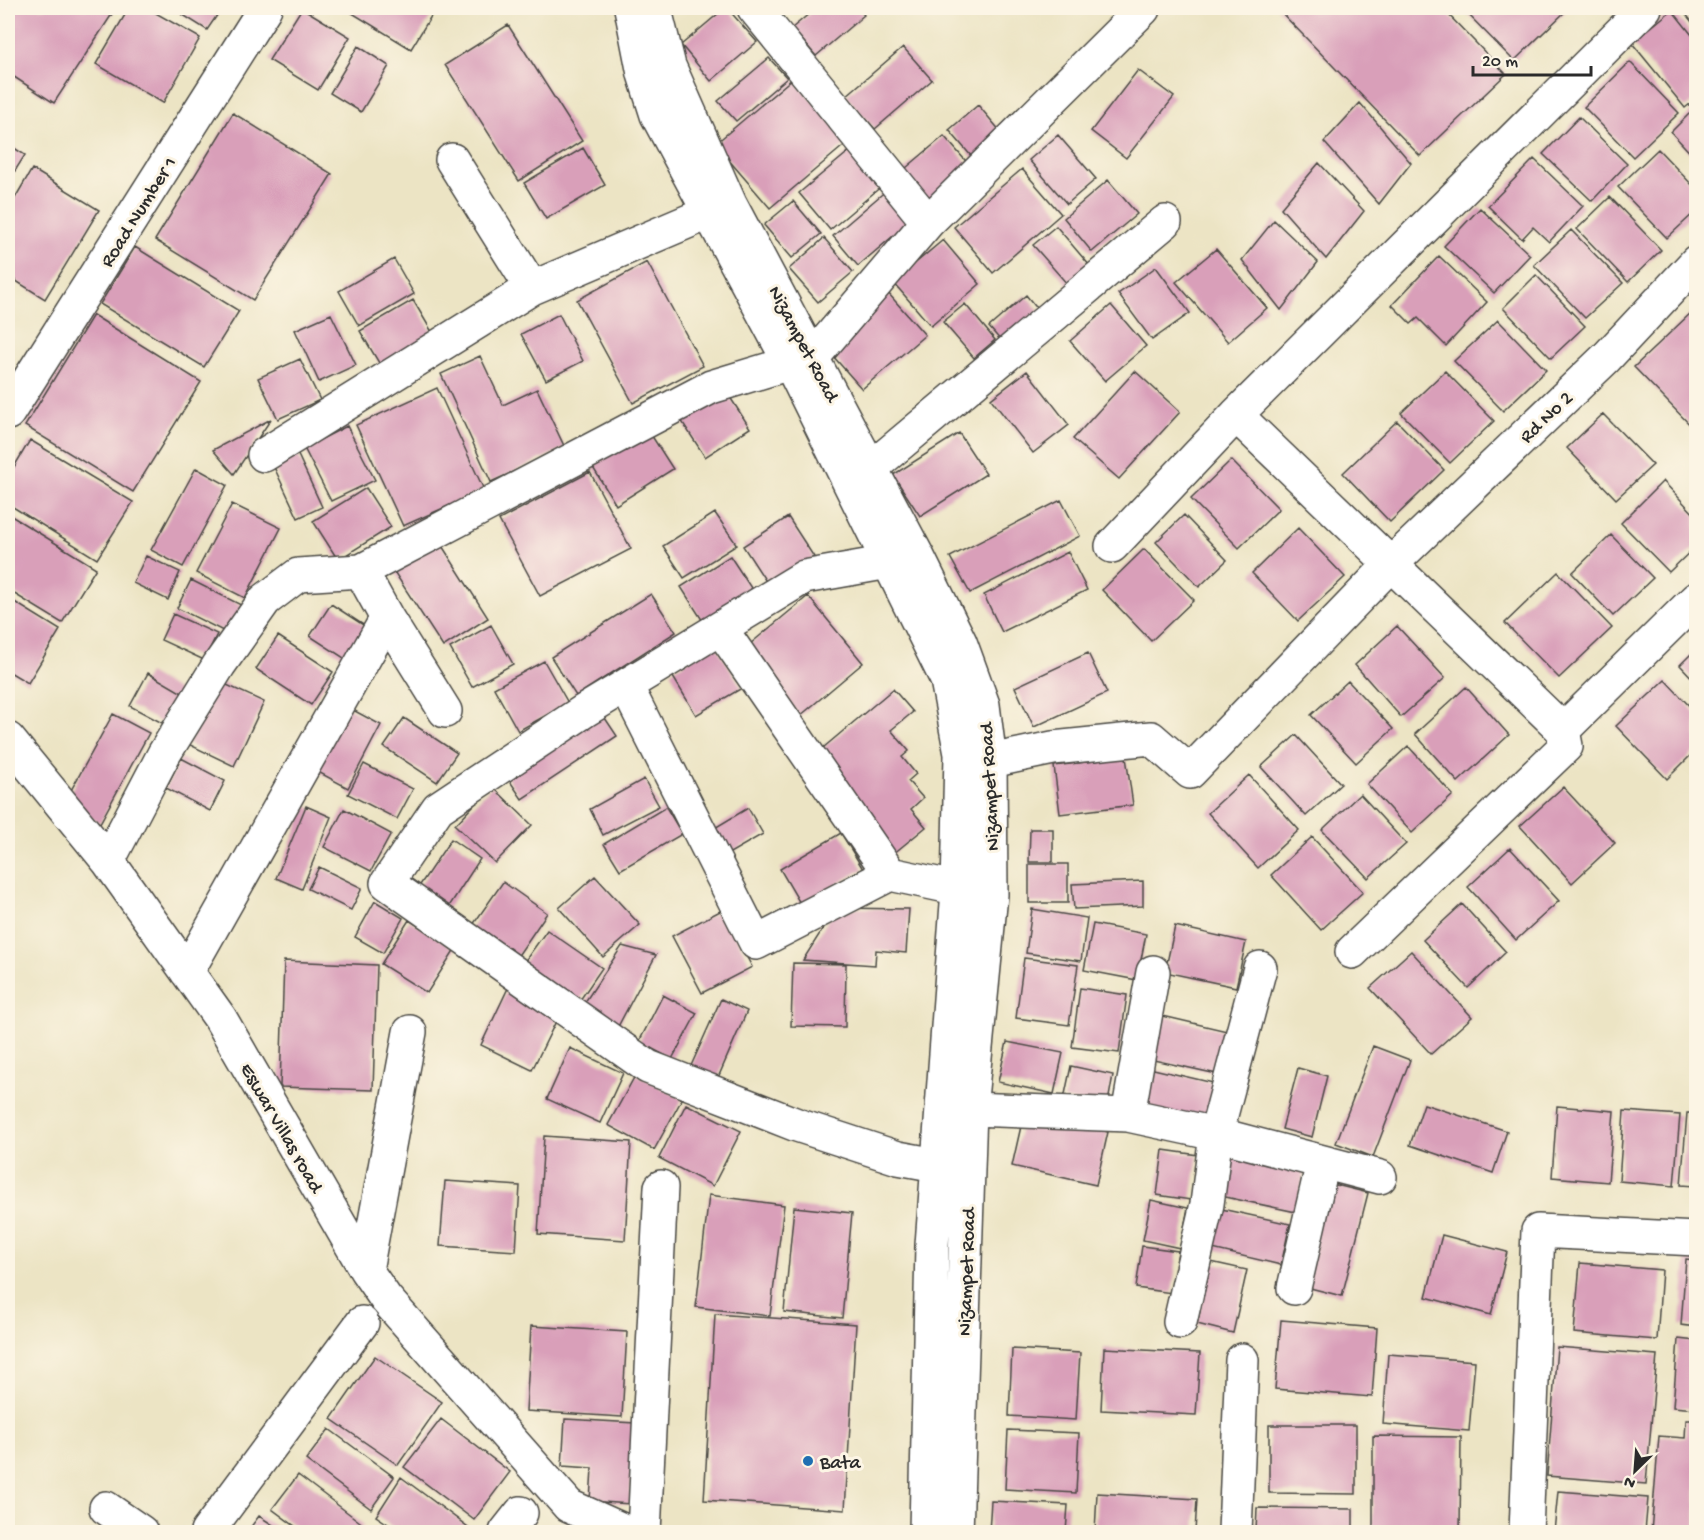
<svg xmlns="http://www.w3.org/2000/svg" width="1704" height="1540" font-family="'Gochi Hand',sans-serif">
<style>
.building{fill:#d99fb9}
.lines{fill:none;stroke-linecap:round;stroke-linejoin:round}
.minor-casing{stroke:#484742;stroke-width:36}
.primary-casing{stroke:#484742;stroke-width:36}
.minor{stroke:#fff;stroke-width:33}
.primary{stroke:#fff;stroke-width:33}
.poi-dot{fill:#1f6fb2;stroke:#fcf5e5;stroke-width:2}
.labels{text-anchor:middle;stroke-width:6;stroke-linejoin:round;paint-order:stroke}
.street-label{font-size:20px;fill:#2b2b2b;stroke:#fcf5e5}
.poi-label{font-size:20px;fill:#2b2b2b;stroke:#fcf5e5;text-anchor:start}
</style>
<rect width="100%" height="100%" fill="#fcf5e5"/>
<filter id="ink" filterUnits="userSpaceOnUse"><feTurbulence type="fractalNoise" baseFrequency=".0167" numOctaves="2"/><feDisplacementMap in="SourceGraphic" scale="12" xChannelSelector="R" yChannelSelector="G"/><feConvolveMatrix kernelMatrix="1 2 1 2 8 2 1 2 1" color-interpolation-filters="sRGB"/></filter>
<filter id="wash" filterUnits="userSpaceOnUse"><feTurbulence type="fractalNoise" baseFrequency=".008" numOctaves="4" result="noise"/><feDisplacementMap in="SourceGraphic" scale="24" xChannelSelector="R" yChannelSelector="G"/><feGaussianBlur stdDeviation="1.35" result="paint"/><feColorMatrix in="noise" values="0 0 0 0 0 0 0 0 0 0 0 0 0 0 0 0 0 1.4 0 .05"/><feComposite in="paint" operator="in"/></filter>
<g filter="url(#wash)">
<rect width="100%" height="100%" fill="#ece4c4"/>
<g id="blocks">
<path class="building" d="M15 8H116L54 103 8 73V19Z
M129 8H147L200 38 163 103 96 64Z
M172 8H222L207 30Z
M302 8 350 37 318 90 269 60Z
M344 8H436L411 49Z
M725 8H727L757 42 711 81 681 45Z
M816 8H858L864 15 816 56 792 28Z
M1277 8H1442L1506 74 1420 156Z
M1462 8H1569L1514 61Z
M1681 8H1696V27Z
M1672 10 1696 40V99L1685 108 1632 43Z
M508 25 582 141 519 181 445 65Z
M358 46 389 66 361 112 330 93Z
M903 47 932 80 875 129 846 96Z
M769 58 787 78 736 121 718 101Z
M1630 62 1679 113 1633 157 1584 107Z
M1138 70 1174 97 1126 158 1091 131Z
M793 78 848 142 770 208 715 144Z
M1360 103 1411 163 1379 204 1324 142Z
M978 105 1007 139 978 164 949 130Z
M1696 107V159L1671 132Z
M233 113 332 174 253 300 155 240Z
M1579 117 1627 164 1592 201 1543 154Z
M1058 135 1096 179 1067 204 1029 160Z
M944 136 971 167 927 205 900 173Z
M8 144 25 155 8 182Z
M583 148 605 185 546 219 524 183Z
M852 149 883 185 830 230 799 193Z
M1658 149 1696 189V211L1667 238 1618 187Z
M1534 159 1583 206 1549 242 1533 227 1522 239 1488 206Z
M1319 163 1364 211 1326 259 1281 208Z
M32 169 99 210 45 299 8 276V210Z
M1022 169 1061 214 993 273 954 227Z
M1108 180 1137 214 1092 252 1064 218Z
M888 189 913 219 858 266 833 236Z
M1610 197 1661 250 1628 282 1577 229Z
M793 201 821 234 792 258 764 225Z
M1480 208 1530 255 1494 293 1444 246Z
M1274 220 1318 262 1281 310 1242 260Z
M1056 226 1090 266 1068 285 1033 245Z
M1571 230 1623 283 1585 318 1534 265Z
M824 238 853 272 818 302 789 269Z
M943 240 980 284 931 326 893 282Z
M135 247 239 311 204 367 100 304Z
M1216 249 1267 308 1228 342 1176 282Z
M1439 256 1487 302 1446 346 1418 318 1411 324 1392 305Z
M394 259 414 294 359 326 339 291Z
M647 262 703 366 633 403 577 300Z
M1156 267 1190 313 1152 340 1118 294Z
M1536 275 1585 326 1551 358 1503 308Z
M888 293 925 335 862 389 825 347Z
M1026 295 1039 311 1002 342 989 327Z
M413 300 435 337 382 368 360 331Z
M965 304 995 340 974 358 943 322Z
M1111 305 1146 346 1105 381 1070 341Z
M1693 311 1696 314V431L1634 367Z
M331 314 356 365 319 382 295 330Z
M559 314 583 361 546 380 521 334Z
M93 315 201 382 133 492 25 426Z
M1498 320 1546 370 1503 411 1454 361Z
M480 356 503 405 537 389 565 448 491 482 441 374Z
M300 359 320 400 278 419 258 378Z
M1027 371 1069 425 1033 453 991 399Z
M1135 371 1180 412 1119 479 1073 439Z
M1445 371 1494 421 1450 463 1401 413Z
M437 388 484 490 403 526 356 425Z
M726 391 750 428 705 457 681 420Z
M1603 414 1653 465 1616 499 1567 448Z
M271 419 234 474 213 450Z
M1397 421 1444 470 1390 522 1343 473Z
M347 426 375 480 331 501 304 448Z
M648 430 673 469 616 505 592 466Z
M959 433 986 474 920 516 893 475Z
M30 440 133 502 97 559 8 504V477Z
M298 455 322 507 298 518 273 465Z
M1231 460 1279 509 1239 548 1191 499Z
M196 468 227 485 183 567 151 550Z
M590 472 631 549 540 596 499 520Z
M1663 481 1696 516V546L1669 572 1621 523Z
M366 488 391 527 338 560 313 521Z
M1061 500 1080 536 970 593 950 557Z
M232 504 281 528 245 598 196 573Z
M715 513 737 545 684 578 663 546Z
M8 514 96 568 62 623 8 590Z
M1184 515 1227 560 1199 587 1156 542Z
M788 517 814 557 769 586 743 546Z
M1298 528 1345 577 1298 621 1252 573Z
M1611 535 1653 578 1613 616 1572 573Z
M439 541 488 618 443 647 393 570Z
M1144 549 1194 600 1151 641 1102 590Z
M1068 552 1087 590 1002 632 984 595Z
M146 556 180 572 168 600 133 583Z
M730 556 755 594 706 626 681 587Z
M1558 572 1612 628 1559 678 1505 623Z
M191 580 243 606 229 634 177 608Z
M651 594 676 632 576 696 551 657Z
M808 596 863 663 800 716 744 649Z
M8 598 60 630 28 683 8 671Z
M331 604 368 628 347 660 310 636Z
M173 614 217 634 204 660 161 640Z
M491 625 513 664 472 687 450 648Z
M1397 626 1445 678 1401 717 1355 665Z
M278 636 333 672 311 705 256 669Z
M715 644 742 688 696 715 670 672Z
M1696 649V682L1680 665Z
M1088 653 1107 693 1034 727 1015 687Z
M544 661 568 703 518 731 494 688Z
M148 673 184 694 166 725 130 706Z
M1665 680 1696 713V750L1667 779 1616 726Z
M218 681 264 702 234 766 188 744Z
M1348 681 1393 729 1356 763 1311 715Z
M1466 687 1509 735 1458 782 1415 734Z
M893 689 913 712 891 730 909 751 902 757 916 774 908 781 923 798 911 809 926 827 893 854 811 758Z
M340 703 381 725 348 788 307 766Z
M601 712 617 736 522 799 505 774Z
M113 714 149 733 100 823 64 803Z
M404 718 457 753 437 782 384 747Z
M1296 735 1341 784 1306 816 1261 767Z
M1408 746 1453 795 1412 833 1367 784Z
M1126 757 1133 805 1060 814 1054 766Z
M181 758 225 781 210 811 166 788Z
M364 764 413 789 397 819 348 794Z
M1249 775 1299 830 1258 868 1208 813Z
M644 779 659 806 603 835 590 809Z
M492 786 532 825 495 863 455 825Z
M1563 787 1615 843 1572 883 1520 826Z
M1360 794 1406 844 1368 878 1322 830Z
M306 806 331 817 302 889 276 878Z
M666 807 682 834 620 870 604 844Z
M748 808 763 834 723 857 708 832Z
M344 809 391 834 371 871 324 847Z
M1030 829H1053V862H1029Z
M841 833 863 869 801 905 780 869Z
M1312 837 1363 892 1321 930 1271 875Z
M451 839 480 859 448 908 418 888Z
M1510 848 1559 901 1516 940 1468 887Z
M1029 864H1068V903H1029Z
M319 867 362 888 351 910 308 889Z
M595 876 640 925 603 957 559 908Z
M1143 881V906L1074 909 1072 884Z
M503 882 547 913 515 960 470 929Z
M375 901 403 918 383 953 355 937Z
M1462 904 1506 952 1468 988 1423 940Z
M836 908 909 909 906 953 876 950 875 965 803 960Z
M1032 909 1087 918 1081 961 1026 953Z
M722 910 752 967 702 993 672 936Z
M409 920 455 949 427 993 381 964Z
M1093 924 1146 934 1137 980 1084 970Z
M1175 926 1246 942 1236 987 1165 972Z
M547 930 602 968 578 1003 522 965Z
M622 946 656 955 614 1034 577 1014Z
M1411 951 1472 1017 1431 1054 1370 988Z
M1024 958 1078 965 1069 1025 1016 1018Z
M284 961 377 965 373 1090 280 1087Z
M793 963 846 964 845 1027 791 1026Z
M509 986 561 1011 532 1070 481 1045Z
M1080 988 1127 995 1119 1053 1072 1047Z
M663 995 697 1013 672 1059 639 1042Z
M721 999 747 1011 717 1080 690 1068Z
M1150 1013 1227 1031 1217 1074 1140 1057Z
M1007 1042 1063 1053 1054 1094 998 1082Z
M1373 1046 1410 1060 1373 1157 1336 1143Z
M570 1048 623 1073 600 1123 547 1099Z
M1071 1066 1113 1075 1107 1108 1064 1099Z
M1145 1067 1222 1085 1212 1128 1135 1109Z
M1298 1068 1327 1076 1312 1137 1282 1129Z
M636 1074 682 1099 654 1150 608 1125Z
M686 1104 741 1131 713 1186 659 1158Z
M1424 1104 1507 1131 1493 1173 1410 1145Z
M1557 1106 1614 1111 1608 1182 1552 1177Z
M1624 1111 1680 1115 1674 1186 1619 1181Z
M1024 1113 1108 1132 1096 1185 1012 1166Z
M1687 1113H1696V1186L1681 1185Z
M544 1136 631 1142 625 1240 538 1234Z
M1163 1150 1198 1155 1191 1200 1157 1195Z
M1227 1150 1306 1167 1296 1212 1216 1195Z
M445 1181 520 1186 516 1251 440 1246Z
M1324 1182 1368 1193 1342 1296 1298 1285Z
M709 1195 784 1205 770 1316 696 1307Z
M1151 1200 1188 1208 1180 1248 1143 1240Z
M794 1207 852 1213 842 1318 784 1312Z
M1217 1208 1290 1224 1281 1265 1208 1248Z
M1442 1235 1507 1252 1491 1315 1426 1297Z
M1142 1246 1178 1251 1172 1293 1136 1288Z
M1686 1259 1696 1260V1327L1681 1325Z
M1211 1262 1247 1270 1233 1333 1197 1324Z
M1580 1263 1662 1270 1657 1340 1574 1333Z
M715 1314 856 1324 845 1510 704 1500Z
M1281 1320 1377 1328 1372 1397 1275 1389Z
M531 1326 627 1332 622 1417 526 1411Z
M1678 1339 1696 1341V1409L1673 1407Z
M1557 1347 1657 1355 1646 1484 1547 1476Z
M1104 1348 1200 1353 1196 1415 1101 1410Z
M1012 1349 1080 1353 1076 1420 1009 1416Z
M1388 1354 1475 1361 1469 1431 1383 1424Z
M375 1356 442 1402 398 1465 331 1419Z
M441 1419 510 1472 474 1520 404 1467Z
M565 1419 635 1423 630 1504 590 1501 592 1468 562 1466Z
M1686 1420H1696V1532H1651L1659 1436 1685 1438Z
M1269 1425H1356V1494L1269 1493Z
M329 1429 394 1477 371 1509 306 1460Z
M1008 1430 1079 1433 1076 1493 1005 1489Z
M1373 1436 1461 1437 1460 1532H1373Z
M298 1475 364 1525 358 1532H303L272 1509Z
M401 1477 468 1527 464 1532H400L376 1516Z
M1558 1491 1648 1498 1645 1532H1554Z
M1097 1493 1197 1499 1195 1532H1095Z
M991 1501 1068 1505 1066 1532H989Z
M1257 1508 1353 1509V1532H1256Z
M259 1516 284 1532H247Z"/>
</g>
</g>
<g filter="url(#ink)">
<use href="#blocks" fill-opacity="0" stroke="#484742" stroke-width="1.5"/>
<g class="lines">
<defs>
<path id="minor" d="M754 8 928 222
M452 160 532 288
M813 357 928 222 1143 9
M8 413 265 8
M1236 415 1563 730 1566 746 1352 952
M264 455 532 288 708 213
M870 469 1165 222
M1112 546 1236 415 1645 8
M889 562 804 577 584 711 438 808 387 883 648 1067 797 1125 898 1158 937 1165 965 1167
M361 571 387 618 445 711
M721 629 890 874
M626 686 756 943 890 874 984 894
M1563 730 1696 599
M8 739 108 861 220 1018 366 1270 386 1299 569 1506 627 1532
M990 761 1053 748 1151 738 1190 772 1390 565 1606 358 1696 262
M108 861 164 754 219 665 265 600 298 575 361 571 711 387 790 363
M187 972 387 618
M970 1109 1128 1115 1216 1134 1380 1177
M1128 1115 1153 972
M366 1270 410 1032
M1294 1288 1323 1162
M1180 1322 1207 1204 1216 1134 1260 968
M106 1508 141 1532
M207 1532 362 1323
M506 1532 521 1513
M644 1532 661 1187
M1235 1532 1242 1360
M1526 1532 1538 1231 1696 1239"/>
<path id="primary" d="M631 8 644 74 657 115 790 363 947 680 961 754 958 890 932 1245 926 1532
M657 8 656 14 669 66 730 204 918 557 960 642 983 705 990 761 991 895 970 1109 956 1532"/>
</defs>
<use href="#minor" class="minor-casing"/>
<use href="#primary" class="primary-casing"/>
<use href="#minor" class="minor"/>
<use href="#primary" class="primary"/>
</g>
</g>
<circle class="poi-dot" cx="808" cy="1461" r="6"/>
<g class="labels">
<g class="street-label">
<text transform="translate(137 211) rotate(-58)" y="7">Road Number 1</text>
<text transform="translate(805 343) rotate(62)" y="7">Nizampet Road</text>
<text transform="translate(1545 416) rotate(-44)" y="7">Rd No 2</text>
<text transform="translate(988 787) rotate(-93)" y="7">Nizampet Road</text>
<text transform="translate(283 1127) rotate(60)" y="7">Eswar Villas road</text>
<text transform="translate(965 1272) rotate(-88)" y="7">Nizampet Road</text>
</g>
<g class="poi-label">
<text x="820" y="1468">Bata</text>
</g>
</g>
<rect width="1704" height="1540" fill="none" stroke="#fcf5e5" stroke-width="30"/>
<g transform="translate(1635 1471) rotate(205)" stroke="#fcf5e5" stroke-width="4.5" paint-order="stroke">
<path d="M0-4.5L10 22L0 15L-10 22Z" fill="#2b2b2b"/>
<text y="-9" font-size="16" font-weight="bold" text-anchor="middle" fill="#2b2b2b">N</text>
</g>
<path d="M1473 66v9h118v-9" fill="none" stroke="#2b2b2b" stroke-width="3"/>
<text x="1482" y="66" font-size="18" fill="#2b2b2b" stroke="#fcf5e5" stroke-width="4.5" paint-order="stroke">20 m</text>
</svg>
